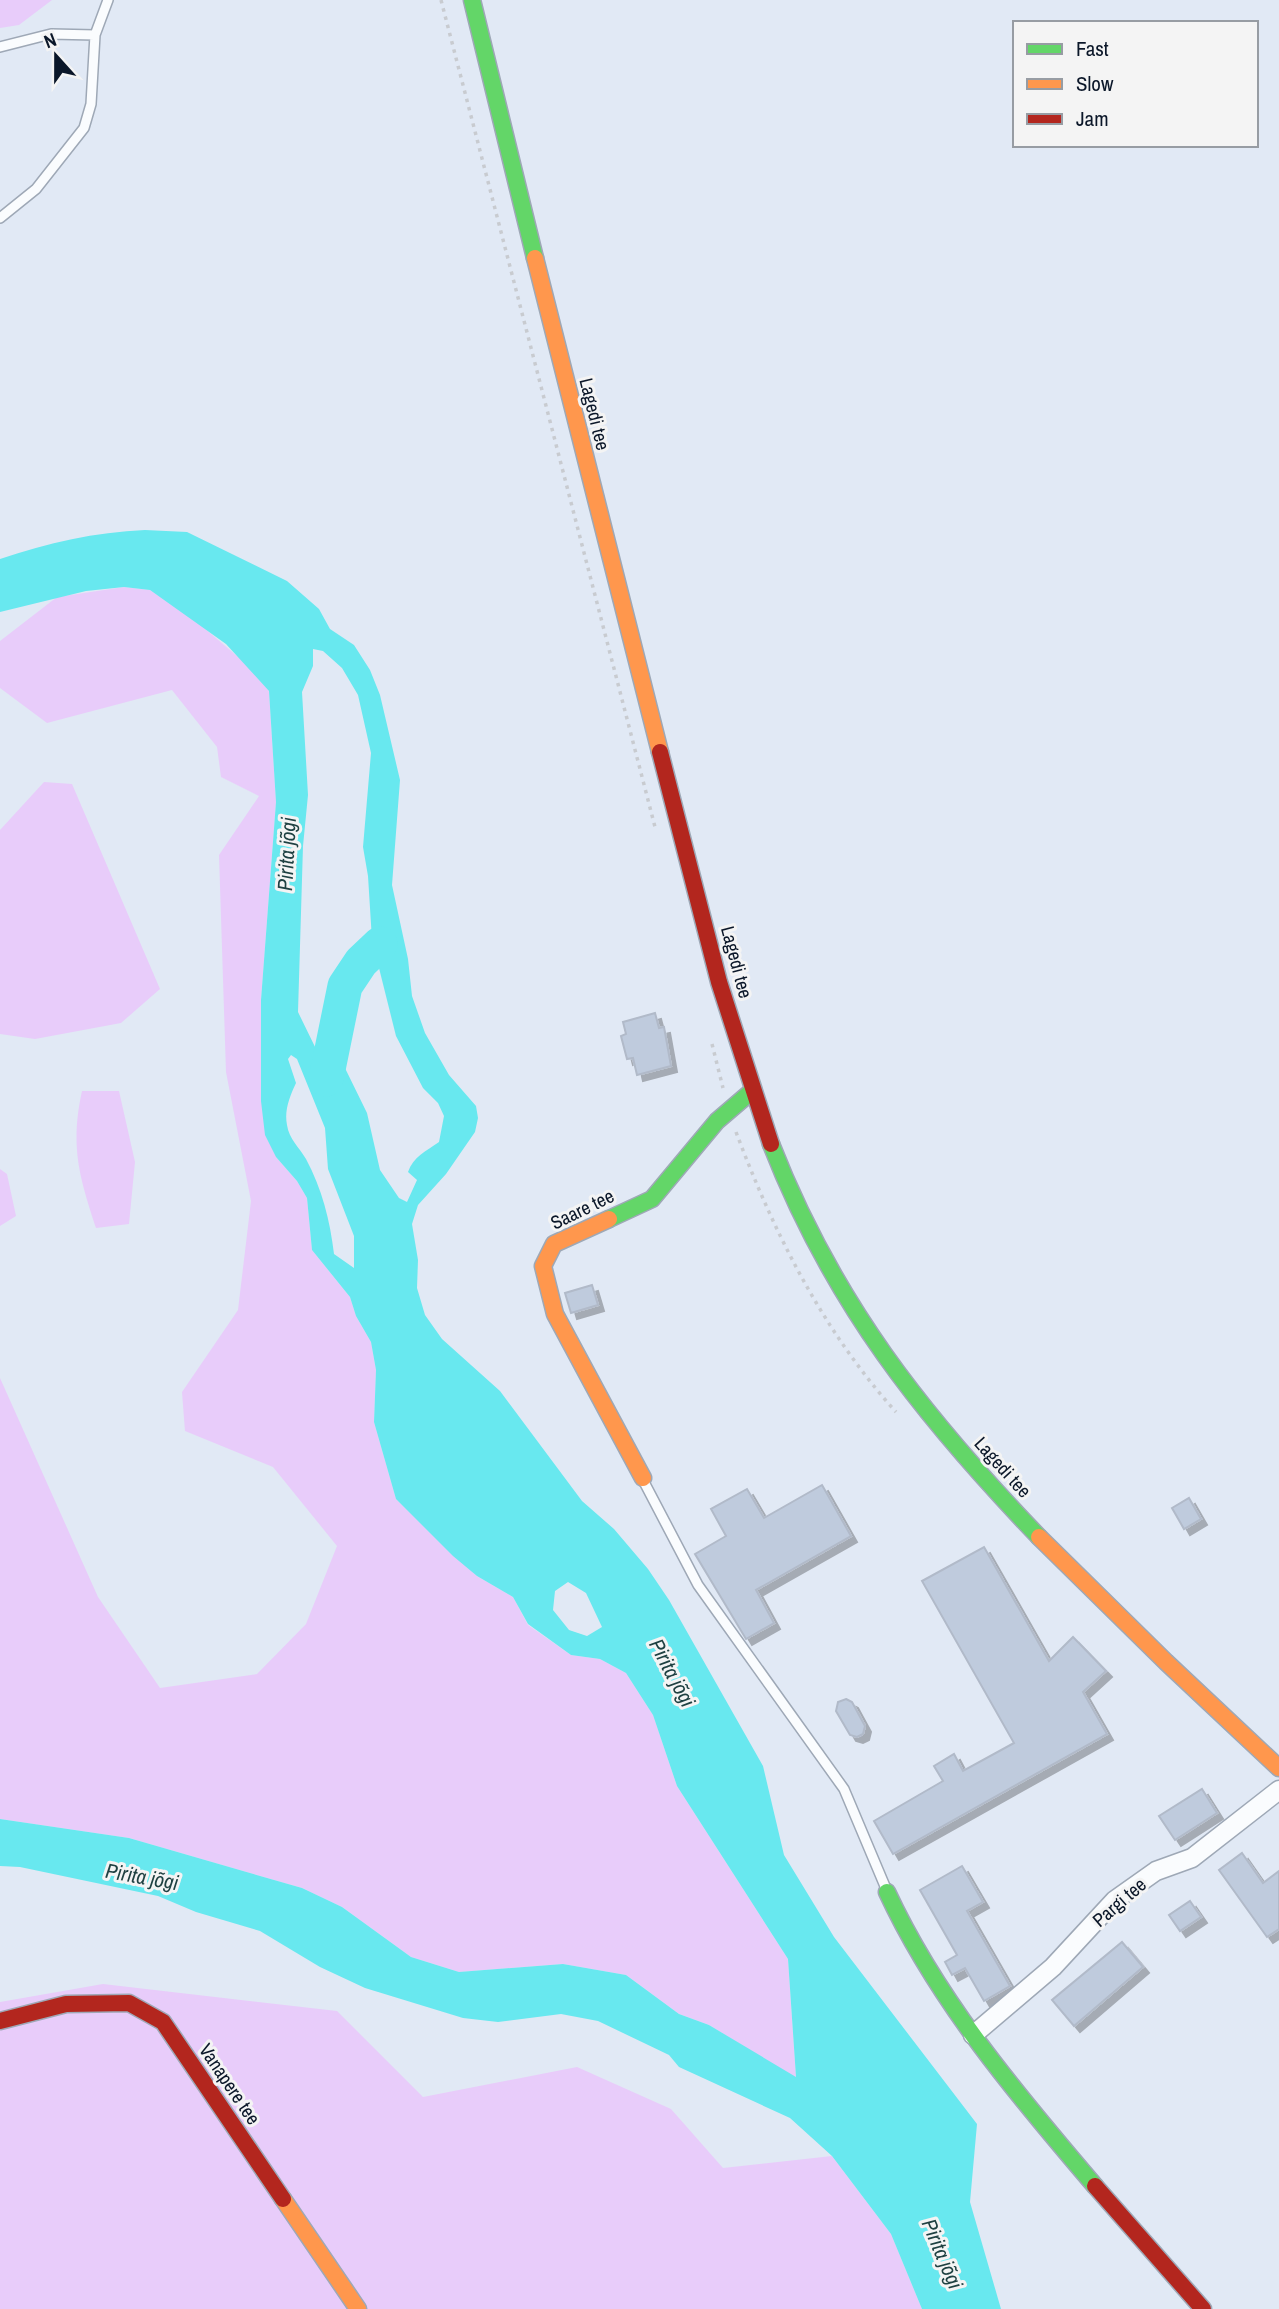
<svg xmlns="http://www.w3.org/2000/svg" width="1279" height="2309" font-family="'Archivo Narrow',sans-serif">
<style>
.green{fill:#e8ccfa}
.water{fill:#68e8ef;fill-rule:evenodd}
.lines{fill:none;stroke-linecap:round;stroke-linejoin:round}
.river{stroke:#68e8ef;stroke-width:35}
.building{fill:#bfcbdd;stroke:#b1bac9;stroke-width:2;filter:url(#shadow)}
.lane-casing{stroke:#9ea8b6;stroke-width:12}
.street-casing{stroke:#9ea8b6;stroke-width:21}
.fast-casing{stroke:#9ea8b6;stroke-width:19}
.slow-casing{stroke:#9ea8b6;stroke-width:19}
.jam-casing{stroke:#9ea8b6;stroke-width:19}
.path{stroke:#c8cbd0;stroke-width:3.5;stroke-dasharray:3.5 5;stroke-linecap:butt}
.lane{stroke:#fafcfe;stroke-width:9}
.street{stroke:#fafcfe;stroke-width:18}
.fast{stroke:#63d668;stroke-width:16}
.slow{stroke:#ff974d;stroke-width:16}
.jam{stroke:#b3261e;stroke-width:16}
.labels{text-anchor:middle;stroke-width:6;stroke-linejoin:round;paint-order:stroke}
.street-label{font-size:19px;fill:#0b1729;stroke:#f4f4f4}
.water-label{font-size:21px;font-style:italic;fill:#1f4142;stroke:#f4f4f4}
</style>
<defs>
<filter id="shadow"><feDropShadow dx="6" dy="6" stdDeviation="0" flood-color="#0004"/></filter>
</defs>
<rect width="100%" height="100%" fill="#e1e9f5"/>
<path class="green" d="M0 0H52L19 25 0 28Z
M124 587 150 590 196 621 251 668 269 691 276 802 261 1000 262 1049 276 1157 297 1181 307 1198 312 1250 350 1297 356 1316 371 1342 376 1370 374 1422 396 1499 477 1576 513 1597 528 1625 571 1655 600 1659 626 1673 653 1715 677 1786 788 1959 796 2078 709 2025 679 2014 626 1975 563 1964 459 1972 411 1957 342 1907 302 1888 129 1838 0 1819V1378L98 1597 160 1688 257 1674 306 1624 337 1546 273 1467 185 1431 182 1392 238 1310 251 1201 226 1072 219 855 259 796 221 777 217 747 172 690 47 723 0 688V641L57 597Z
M44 782 72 784 160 989 121 1023 35 1039 0 1034V830Z
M82 1091H119L135 1162 129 1224 96 1228C79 1176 70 1146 82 1091Z
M0 1169 7 1174 16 1216 0 1226Z
M103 1984 337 2011 423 2097 577 2067 671 2109 723 2168 832 2156 891 2234 922 2309H0V2002Z"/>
<path class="water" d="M145 530 187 532 287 581 319 609 330 629 354 645 370 670 380 695 400 780 392 885 408 959 412 996 425 1033 449 1075 476 1106 478 1118 475 1132 446 1174 418 1205 412 1224 418 1260 417 1288 425 1315 442 1339 500 1391 582 1501 614 1529 648 1569 669 1600 763 1766 784 1855 834 1937 977 2124 970 2202 1001 2309H922L891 2234 832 2156 790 2118 679 2067 669 2055 598 2021 561 2014 498 2022 463 2018 365 1988 320 1967 260 1931 196 1912 158 1896 20 1867 0 1866V1819L129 1838 302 1888 342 1907 411 1957 459 1972 563 1964 626 1975 679 2014 709 2025 796 2077 788 1959 677 1786 653 1715 626 1673 600 1659 571 1655 528 1624 513 1597 477 1576 453 1556 396 1499 374 1422 376 1370 371 1342 356 1316 350 1297 312 1250 307 1198 297 1181 276 1157 265 1135 261 1101V1000L276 802 269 691 226 644 150 590 124 587 86 591 0 612V559C48 543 95 532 145 530ZM313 649 323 651 342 668 358 695 371 753 363 847 368 876 372 940 396 1036 423 1088 438 1103 444 1116 439 1142C426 1151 413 1157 408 1172L417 1180 407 1202 399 1198 380 1170 367 1113 343 1064 317 1051 298 1012 303 846 308 795 302 692 313 666ZM291 1055 297 1059 325 1128 328 1169 354 1236V1268L334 1254C330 1220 322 1189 306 1159 299 1147 289 1139 287 1125 284 1110 290 1096 296 1083L288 1059ZM568 1582 586 1593 602 1627 587 1636 569 1630 553 1610 555 1591Z"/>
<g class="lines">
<path class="river" d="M326 1079 345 986 361 962 380 944"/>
</g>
<path class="building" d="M655 1013 659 1028 664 1027 671 1066 637 1075 633 1058 627 1059 621 1036 626 1034 623 1022Z
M592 1285 598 1305 571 1313 565 1293Z
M822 1485 851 1536 756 1590 774 1623 746 1639 695 1554 726 1536 711 1509 747 1489 764 1518Z
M1189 1498 1201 1519 1184 1529 1172 1508Z
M984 1547 1049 1661 1073 1637 1106 1671 1083 1692 1107 1734 893 1854 874 1821 943 1781 934 1766 954 1754 963 1771 1014 1743 922 1581Z
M846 1699 852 1702 865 1726 863 1734 857 1737 850 1735 836 1711 838 1702Z
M1202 1789 1217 1813 1175 1840 1159 1816Z
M1242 1853 1263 1883 1279 1871V1929L1267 1937 1219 1870Z
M962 1866 983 1902 967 1911 1010 1986 984 2001 965 1968 952 1975 945 1962 957 1955 920 1890Z
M1190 1901 1201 1917 1180 1931 1169 1915Z
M1122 1942 1143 1967 1074 2026 1052 2000Z"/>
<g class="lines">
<defs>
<path id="lane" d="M0 47 51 34 95 35
M0 218 36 189 84 128 91 104 95 35 108 0
M643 1480 698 1585 844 1789 887 1891"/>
<path id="street" d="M973 2035 1053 1967 1115 1900 1156 1871 1192 1858 1279 1790"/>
<path id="fast" d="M472 0 535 258
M771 1144C833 1303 922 1415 1039 1537
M609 1219 652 1199 717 1121 752 1091
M887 1892C937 2000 1018 2096 1095 2186"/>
<path id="slow" d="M535 258 660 752
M609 1219 554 1244 543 1266 555 1314 643 1478
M1039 1537 1166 1662 1279 1768
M283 2199 358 2309"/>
<path id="jam" d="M660 752 719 982 771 1144
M0 2021 66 2004 129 2003 163 2022 283 2199
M1095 2186 1203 2309"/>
</defs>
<use href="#lane" class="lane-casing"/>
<use href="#street" class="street-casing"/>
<use href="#fast" class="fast-casing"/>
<use href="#slow" class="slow-casing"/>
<use href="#jam" class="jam-casing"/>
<path class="path" d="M441 0 655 827
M712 1044 723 1088
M736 1132C774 1233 823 1331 896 1412"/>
<use href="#lane" class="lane"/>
<use href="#street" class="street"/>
<use href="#fast" class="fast"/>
<use href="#slow" class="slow"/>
<use href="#jam" class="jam"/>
</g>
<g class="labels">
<g class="street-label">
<text transform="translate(595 414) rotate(76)" y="7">Lagedi tee</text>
<text transform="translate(737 962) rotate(75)" y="7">Lagedi tee</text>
<text transform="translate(582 1209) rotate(-26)" y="7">Saare tee</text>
<text transform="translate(1003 1467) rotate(48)" y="7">Lagedi tee</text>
<text transform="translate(1119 1902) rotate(-41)" y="7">Pargi tee</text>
<text transform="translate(230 2084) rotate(56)" y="7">Vanapere tee</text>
</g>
<g class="water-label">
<text transform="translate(287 854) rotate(-87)" y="7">Pirita jõgi</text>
<text transform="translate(672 1673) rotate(62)" y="7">Pirita jõgi</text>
<text transform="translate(142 1877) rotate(10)" y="7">Pirita jõgi</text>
<text transform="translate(942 2254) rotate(67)" y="7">Pirita jõgi</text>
</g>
</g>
<rect x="1013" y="21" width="245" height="126" fill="#f4f4f4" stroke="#979ca3" stroke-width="2"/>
<rect x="1027" y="44" width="35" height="10" fill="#63d668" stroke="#979ca3" stroke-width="2"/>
<text x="1076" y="56" font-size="21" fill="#0b1729">Fast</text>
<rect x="1027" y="79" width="35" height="10" fill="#ff974d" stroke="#979ca3" stroke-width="2"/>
<text x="1076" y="91" font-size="21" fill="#0b1729">Slow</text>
<rect x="1027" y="114" width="35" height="10" fill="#b3261e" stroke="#979ca3" stroke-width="2"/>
<text x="1076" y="126" font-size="21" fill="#0b1729">Jam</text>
<g transform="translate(56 56) rotate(339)" stroke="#f4f4f4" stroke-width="5" paint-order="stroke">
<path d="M0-5L12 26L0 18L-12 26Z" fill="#0b1729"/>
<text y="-10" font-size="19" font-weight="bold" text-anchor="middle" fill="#0b1729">N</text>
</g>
</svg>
